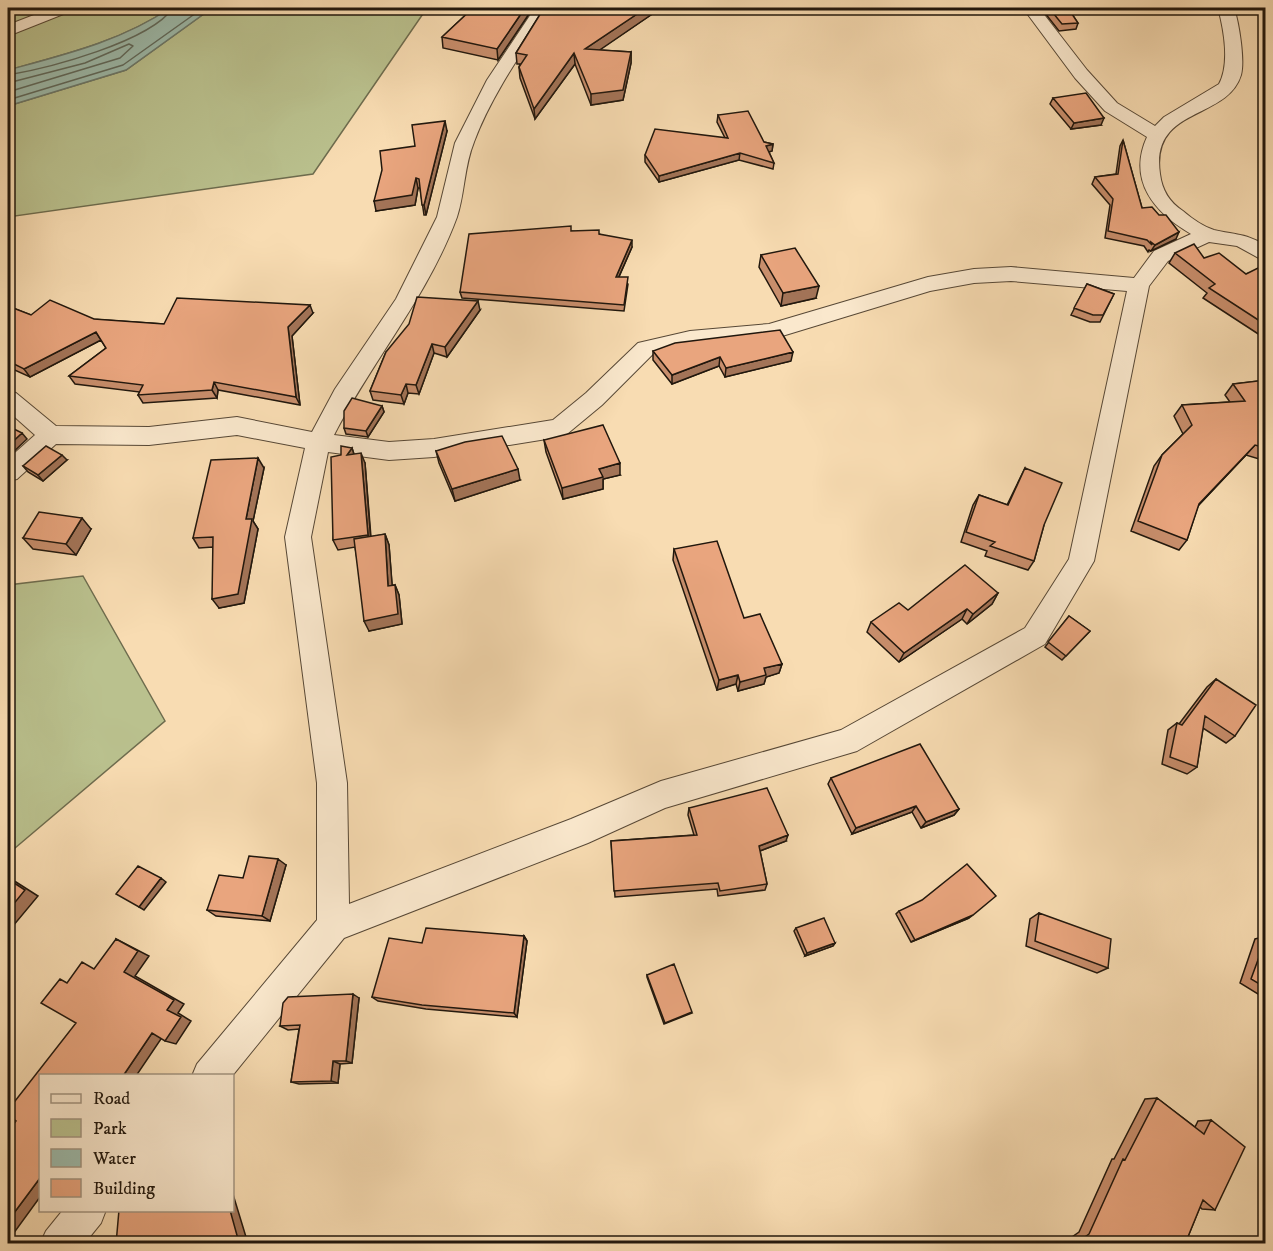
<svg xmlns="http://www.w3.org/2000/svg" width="1273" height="1251" font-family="'IM FELL DW Pica',serif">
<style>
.green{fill:#bac18e;stroke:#6e6c4e;stroke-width:1.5}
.water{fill:#9dbcad;stroke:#6b7a6d;stroke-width:1.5}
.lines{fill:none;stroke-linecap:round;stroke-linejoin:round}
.shore{stroke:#5f6a5d;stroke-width:1.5}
.minor-casing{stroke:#574836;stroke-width:2}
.minor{fill:#fae8cd;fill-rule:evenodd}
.wall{fill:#c88e6c;stroke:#21170d;stroke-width:1.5}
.shaded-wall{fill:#a37458;stroke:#21170d;stroke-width:1.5}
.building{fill:#e9a57e;stroke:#21170d;stroke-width:1.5}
</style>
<rect width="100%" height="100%" fill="#f8dcb2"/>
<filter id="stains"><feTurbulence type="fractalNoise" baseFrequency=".00333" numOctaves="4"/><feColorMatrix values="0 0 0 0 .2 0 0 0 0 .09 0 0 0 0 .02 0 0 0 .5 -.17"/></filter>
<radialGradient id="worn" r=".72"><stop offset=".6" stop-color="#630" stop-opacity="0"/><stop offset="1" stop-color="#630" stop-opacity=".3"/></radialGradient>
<path class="green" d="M8 8H170C122 41 63 55 8 70Z
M212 8H427L313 174 8 217V106L126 70Z
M83 576 165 721 8 854V585Z"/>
<path class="water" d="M170 8H212L126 70 8 106V70C63 55 122 41 170 8Z"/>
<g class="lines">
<path class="shore" d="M8 75C49 68 149 42 173 8
M8 83 85 63 129 44 133 46 120 58 8 92
M8 100 123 65 203 8"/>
<defs>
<path id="minor" d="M52 8H73L71 11 8 36V25Z
M535 8H551C523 51 492 94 474 142 464 166 465 193 457 217 428 296 372 361 334 435L389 442 434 439 553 420 586 393 638 343 690 331 769 324 928 277 974 269 1011 267 1134 278 1154 251 1191 234C1155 213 1127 181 1147 137L1105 111 1075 78 1023 8H1039L1087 70 1117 103 1155 126 1164 117 1219 84C1230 64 1224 30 1218 8H1234C1239 23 1245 60 1241 75 1227 121 1150 106 1160 174 1162 190 1169 202 1183 211 1191 218 1204 227 1214 230 1235 235 1246 233 1266 246V262L1237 246 1209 242 1168 261 1149 286 1094 561 1045 644 857 751 665 808 588 843 344 938 232 1076H192L197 1064 317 920V783L285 537 305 448 237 435 149 445 56 444 17 479 8 481V459L35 435 8 411V391L16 393 56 426 149 427 237 417 312 432 335 389 396 299 437 217 455 143 487 80ZM1011 281 1127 291 1069 559 1025 628 841 730 661 781 571 819 349 904 347 783 311 537 328 452 389 460 434 457 559 437 567 434 602 405 653 354 690 347 769 340 930 291 974 283Z
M63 1210H106L101 1223 84 1244H40L46 1231Z"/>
</defs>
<use href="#minor" class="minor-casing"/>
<use href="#minor" class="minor"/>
</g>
<path class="wall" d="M473 8H533L498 60 443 48 442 37Z
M544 8H661L599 50 631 52V63L623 100 591 105 575 64 535 119 520 78 519 67 520 64H517L516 53Z
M1041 8H1068L1078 23 1076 29 1059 31Z
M1053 98 1101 125 1071 129 1050 104Z
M718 115 764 142 773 144 772 151 769 152 774 163 773 169 739 160 659 182 645 162V155L725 138 717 122Z
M447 131 426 215H424L420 188H418L415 205 376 211 415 146Z
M1123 140 1142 208 1176 239 1151 251 1149 250 1148 252 1144 246 1105 238 1110 205 1092 184 1095 177 1116 174 1120 146Z
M571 231 599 234 632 247 619 277 628 284 624 311 462 298 460 292Z
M1175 253 1204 258 1246 274 1266 268V339L1203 298 1207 293 1169 263Z
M761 255 816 298 781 306 759 267Z
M1087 284 1114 294 1100 322H1090L1071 315Z
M8 306 31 315 164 324 313 313 292 336 300 405 218 390 217 398 143 403 138 395 140 392 75 384 69 376 106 348 101 340 30 377 8 367Z
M480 310 447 357 434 353 419 394 408 393 404 404 373 400 370 391 386 352Z
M653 351 791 361 725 377 719 366 672 384 653 360Z
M1266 380V461L1246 455 1198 506 1187 540 1179 550 1131 531 1154 466 1162 455 1183 434 1174 416 1182 405 1230 402 1225 395 1233 384Z
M382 406 384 412 368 437 346 434 344 428Z
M544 440 620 475 603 479V489L563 499 546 452Z
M352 448 354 454 365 463 371 537 385 534 389 545 392 585H395L399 595 402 624 369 631 355 547 338 550 333 540 341 455Z
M436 451 520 480 455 501 439 463Z
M67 460 43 481 28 472 23 466Z
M264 468 253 521 258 529 244 603 219 608 213 547 199 548 193 538Z
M1025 468 1044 525 1034 561 1028 570 985 556 987 551 961 542 973 505 979 495 1007 505Z
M91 529 76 555 33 549 23 538Z
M674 549 744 618 782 664 779 673 766 677 764 684 738 691 736 684 717 690 673 560Z
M998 593 992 604 967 624 962 619 899 662 867 632 871 622 908 610Z
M1069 616 1090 631 1062 660 1045 647Z
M1216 679 1235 736 1226 743 1203 728 1197 767 1187 774 1162 764 1168 730 1177 723 1179 724 1207 687Z
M831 778 959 809 954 815 921 828 912 812 852 834 828 784Z
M689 808 786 841 760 851 767 884 765 890 718 896 717 889 615 897 611 841 694 835 688 815Z
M286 865 270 921 216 916 207 910 243 878Z
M899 911 969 918 911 942 896 914Z
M1039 913 1108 968 1097 973 1026 946 1030 919Z
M1266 915V999L1240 983 1255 939 1259 938Z
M796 928 835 943 833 946 805 956 794 931Z
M524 936 527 941 517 1017 426 1009 378 1001 372 997 422 943Z
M647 975 692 1013 664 1024 647 977Z
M359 998 352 1063 340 1064 338 1083 299 1084 291 1082 299 1029 288 1030 280 1026Z
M1157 1098 1195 1127 1198 1121 1211 1120 1215 1210 1202 1209 1200 1207 1185 1244H1062L1079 1232 1112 1159H1114L1145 1099Z"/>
<path class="shaded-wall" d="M525 8H533L498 60 497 49Z
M646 8H661L585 60V49Z
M751 8H768L751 10Z
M631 52V63L623 100 591 105V94Z
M574 53 575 64 535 119 534 109Z
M1104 118 1101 125 1071 129 1074 123Z
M445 121 447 131 426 215 424 205Z
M773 144 772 151 765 153 766 146Z
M740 153 739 160 659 182V176Z
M416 178 418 188 415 205 376 211 374 201Z
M1179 232 1176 239 1151 251 1155 245Z
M632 240V247L616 283V277Z
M819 286 816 298 781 306 783 293Z
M478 301 480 310 447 357 445 347Z
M310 305 313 313 292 336 300 405 296 397 288 327Z
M96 332 101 340 30 377 24 369Z
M432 344 434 353 419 394 416 385Z
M793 352 791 361 725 377 726 368Z
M720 357 719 366 672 384V375Z
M214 382 218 390 217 398 212 390Z
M406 384 408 393 404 404 401 395Z
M382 406 384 412 368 437 366 431Z
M22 433 27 439 8 457V446Z
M1255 445 1246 455 1190 514 1199 504Z
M352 448 355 458 347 455Z
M361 453 365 463 371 544 368 535Z
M62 455 67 460 43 481 38 475Z
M258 458 264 468 253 521 258 529 244 603 219 608 212 599 246 519Z
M620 463V475L603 479V489L563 499 562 488 599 469Z
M518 469 520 480 455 501 452 489Z
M82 518 91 529 76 555 66 544Z
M385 534 389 545 393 596 388 586Z
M395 585 399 595 402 624 369 631 364 621Z
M998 593 992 604 967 624 973 614Z
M967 609 962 619 899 662 904 653Z
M782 664 779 673 766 677 764 684 738 691 740 682 764 668Z
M738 675 736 684 717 690 719 680Z
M916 806 912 812 852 834 856 828Z
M959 809 954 815 921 828 926 822Z
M788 835 786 841 757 852 759 846Z
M278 859 286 865 270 921 262 916Z
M8 878 16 882 38 896 8 932Z
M161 878 166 882 144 910 139 907Z
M973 915 969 918 911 942 915 940Z
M524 936 527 941 517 1017 514 1013Z
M116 939 149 956 135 976 184 1004 178 1013 191 1021 176 1044 165 1041 167 1010 124 972Z
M835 943 833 946 805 956 807 953Z
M353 994 359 998 352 1063 346 1061Z
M152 1033 163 1036 136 1076H123Z
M333 1061 340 1064 338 1083 331 1081Z
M40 1178V1197L8 1241V1221Z
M232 1191 246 1237 236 1244H230V1210H232Z"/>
<path class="building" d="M473 8H525L497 49 442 37Z
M544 8H646L585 49 631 52 623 90 591 94 574 53 534 109 519 67 527 55 516 53Z
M1049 8H1068L1078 23 1062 24Z
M1086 93 1104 118 1074 123 1053 98Z
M748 111 764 142 773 144 766 146 774 163 740 153 659 176 645 155 655 129 728 138 718 115Z
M445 121 424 205H422L419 179 416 178 412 195 374 201 382 170 380 151 415 146 412 125Z
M1123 140 1142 208 1152 207 1159 215H1166L1179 232 1155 245 1151 242 1152 245 1147 240 1108 231 1113 199 1095 177 1118 174Z
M571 226V231L599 230V234L632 240 616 277H628L624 305 460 292 469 234Z
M1194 244 1204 258 1219 253 1246 274 1262 266 1266 268V325L1209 288 1215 284 1175 253Z
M795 248 819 286 783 293 761 255Z
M1087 284 1114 294 1103 315H1093L1074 308Z
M417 297 478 301 445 347 432 344 416 385 406 384 401 395 370 391 386 352 409 324Z
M177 298 310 305 288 327 296 397 214 382 212 390 138 395 143 385 69 376 106 348 96 332 24 369 8 361V346H9L8 345V306L31 315 50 300 94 319 164 324Z
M780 330 793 352 726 368 720 357 672 375 653 351 675 343Z
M1266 380V448L1255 445 1199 504 1187 540 1138 521 1162 455 1192 425 1182 405 1245 401 1233 384Z
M352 398 382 406 366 431 344 428V411Z
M603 425 620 463 599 469 603 477 562 488 544 440Z
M8 426 22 433 8 446Z
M502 436 518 469 452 489 436 451 465 442Z
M46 446 62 455 38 475 23 466Z
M341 446 352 448 347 455 361 453 368 535 333 540 331 457 341 455Z
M258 458 246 519H252L238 594 212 599 213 537 193 538 211 460Z
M1025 468 1062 483 1044 525 1034 561 990 546 995 542 966 532 979 495 1008 505Z
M39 512 82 518 66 544 23 538Z
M385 534 388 586 395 585 398 614 364 621 354 539Z
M717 541 744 618 760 614 782 664 764 668 766 675 740 682 738 675 719 680 674 549Z
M965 565 998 593 973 614 967 609 904 653 871 622 899 603 908 610Z
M1069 616 1090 631 1066 656 1048 642Z
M1216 679 1256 705 1235 736 1205 716 1197 767 1170 757 1177 723 1182 725Z
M920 744 959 809 926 822 916 806 856 828 831 778Z
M767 788 788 835 759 846 767 884 720 891 718 883 614 891 611 841 697 835 689 808Z
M249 856 278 859 262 916 207 910 219 875 243 878Z
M967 864 996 896 973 915 915 940 899 911 922 900Z
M138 866 161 878 139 907 116 894Z
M8 879 25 890 8 911Z
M1039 913 1111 939 1108 968 1035 941Z
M824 918 835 943 807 953 796 928Z
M426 928 524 936 514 1013 422 1005 372 997 389 938 422 943Z
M1266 938V988L1251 979Z
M116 939 138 951 124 972 174 1000 167 1010 181 1017 165 1041 152 1033 123 1076H40V1178L8 1221V1132L16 1121 8 1115V1110L76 1023 41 1003 60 979 67 983 82 962 94 969Z
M674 964 692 1012 665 1023 647 975Z
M353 994 346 1061H333L331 1081 291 1082 300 1025 280 1026 283 1003 288 997Z
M1157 1098 1204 1134 1211 1120 1245 1147 1215 1210 1203 1200 1185 1244H1075L1089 1234 1123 1159 1125 1160Z
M119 1210H230L238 1239 230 1244H116Z"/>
<rect width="1273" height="1251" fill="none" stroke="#f8dcb2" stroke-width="30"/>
<rect x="9" y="9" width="1255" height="1233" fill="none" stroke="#21170d" stroke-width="3"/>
<rect x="15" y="15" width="1243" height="1221" fill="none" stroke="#21170d" stroke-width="1.5"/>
<rect x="39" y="1074" width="195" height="138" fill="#fae8cd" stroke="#a39480" stroke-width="1.5"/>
<rect x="51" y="1094" width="30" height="9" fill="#fae8cd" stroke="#a39480" stroke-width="1.5"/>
<text x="93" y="1104" font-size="18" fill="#21170d">Road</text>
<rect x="51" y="1119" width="30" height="18" fill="#bac18e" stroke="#a39480" stroke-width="1.5"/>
<text x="93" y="1134" font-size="18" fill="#21170d">Park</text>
<rect x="51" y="1149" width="30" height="18" fill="#9dbcad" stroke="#a39480" stroke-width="1.5"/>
<text x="93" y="1164" font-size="18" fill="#21170d">Water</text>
<rect x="51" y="1179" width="30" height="18" fill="#e9a57e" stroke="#a39480" stroke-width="1.5"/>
<text x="93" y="1194" font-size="18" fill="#21170d">Building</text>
<rect width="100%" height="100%" filter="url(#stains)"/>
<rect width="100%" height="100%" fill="url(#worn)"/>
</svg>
